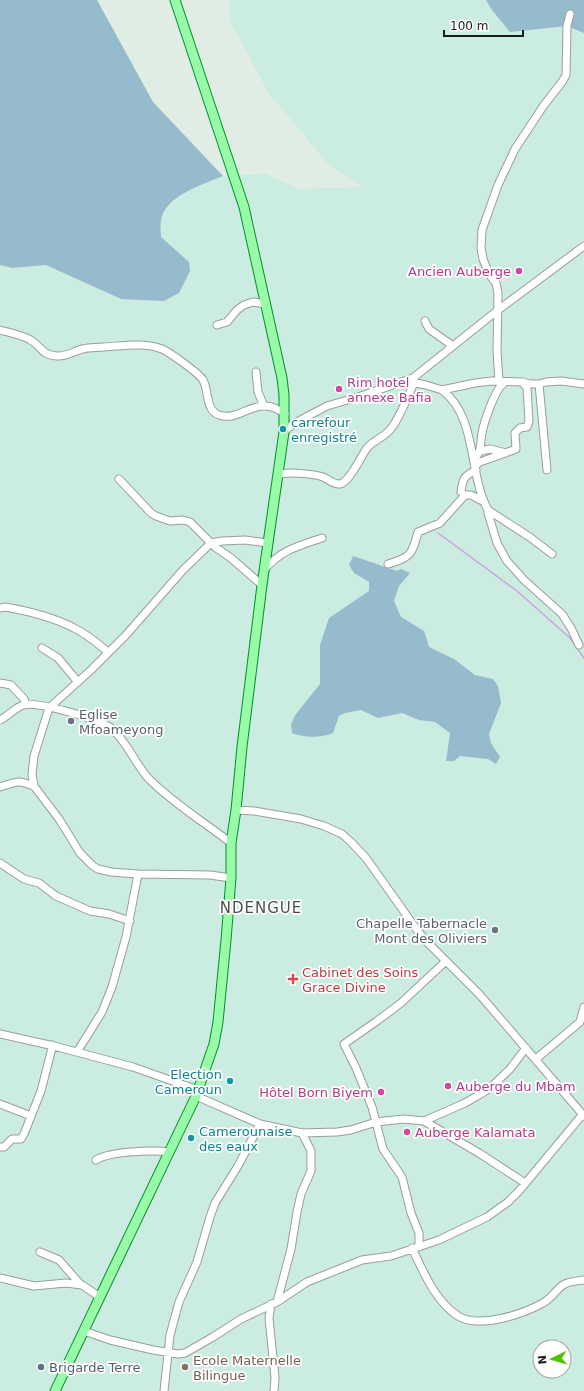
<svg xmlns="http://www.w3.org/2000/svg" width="584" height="1391" font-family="'DejaVu Sans',sans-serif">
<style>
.farmland{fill:#cbece1;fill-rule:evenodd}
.forest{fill:#95bbcc}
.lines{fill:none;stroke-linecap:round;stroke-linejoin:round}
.stream{stroke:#d1a1db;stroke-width:1.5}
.minor-casing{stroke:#9c9c9c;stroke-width:9}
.major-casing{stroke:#019128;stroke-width:11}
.minor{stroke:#fff;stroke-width:7}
.major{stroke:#98fba8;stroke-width:9}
.hotel-dot{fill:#d1479c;stroke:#fff;stroke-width:1.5}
.culture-dot{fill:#0f9aa8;stroke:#fff;stroke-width:1.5}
.worship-dot{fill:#6b7280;stroke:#fff;stroke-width:1.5}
.health-dot{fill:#e0444e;stroke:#fff;stroke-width:1.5}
.service-dot{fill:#5c6f8a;stroke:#fff;stroke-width:1.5}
.education-dot{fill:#8d6e63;stroke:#fff;stroke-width:1.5}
.labels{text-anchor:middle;stroke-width:3.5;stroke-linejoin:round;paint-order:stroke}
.hotel-label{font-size:13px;fill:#b23c85;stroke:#fff;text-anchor:start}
.culture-label{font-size:13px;fill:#0d838f;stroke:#fff;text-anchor:start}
.worship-label{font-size:13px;fill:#5b616d;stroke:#fff;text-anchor:start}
.health-label{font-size:13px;fill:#be3a42;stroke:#fff;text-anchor:start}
.education-label{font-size:13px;fill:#785e54;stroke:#fff;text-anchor:start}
.service-label{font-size:13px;fill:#4e5e75;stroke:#fff;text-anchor:start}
.quarter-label{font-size:15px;letter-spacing:1px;fill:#4e4e4e;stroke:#fff}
</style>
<rect width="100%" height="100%" fill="#e0ede4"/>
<path class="farmland" d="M229 0H486L492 10 567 26 584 33V1391H0V265L12 268 46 265 121 299 189 262 161 237V220L169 205 190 190 223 176 266 174 298 189 364 187 329 165 268 92 230 21ZM540 1347H564V1371H540Z"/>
<path class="forest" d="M0 0H97L153 102 223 176C204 184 164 196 161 221 160 226 161 232 161 237L189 262 190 271 179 293 164 301 121 299 46 265 12 268 0 265Z
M486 0H584V33L567 26 510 32 492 10Z
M353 556 397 571 401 569 410 573 399 586 394 601 401 617 424 631 429 647 454 659 475 675 493 679 498 686 501 703 489 734 491 743 500 757 496 764 488 759 460 756 454 761H446L450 733 435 722 419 720 402 713 378 718 361 710 345 713 339 716 333 733C321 738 305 738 292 733L291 724 296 714 320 684V645L329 618 369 591V582L354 573 349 565Z"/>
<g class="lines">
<path class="stream" d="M438 533 517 591 570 638 584 658"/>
<defs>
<path id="minor" d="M425 321 429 329 453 346
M217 325 227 322 237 310 244 305 253 302 266 304
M0 330C10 333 23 335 32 341 42 347 41 355 57 356 66 357 74 351 83 349 90 347 97 348 104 347 123 346 144 342 162 349 169 352 199 373 203 380 209 390 205 410 219 415 241 423 257 392 285 414
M256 372 258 392 264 406
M499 382 497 351 498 293 496 283 489 274 483 259 481 248 482 230 498 185 515 149 544 105 562 82 566 75 567 26 570 14
M416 383 426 385 442 390 475 383 492 381 522 382 530 384H539L546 382 561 381 584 384
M539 384 547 470
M442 390C478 417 468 474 488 510V513L497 543 507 561 524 580 562 614 571 628 579 645
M284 432 293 424 327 406 361 396 413 378 498 310 584 246
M481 451 490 449 506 453
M474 459C482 452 480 444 482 433 484 422 495 389 504 383
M475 466 480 462 516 449 515 433 520 428 527 427 529 421 527 388 522 382
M476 470C463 477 463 478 461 492L465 495H471L484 502
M278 475C286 471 314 474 323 477 328 479 334 485 340 484 350 482 361 456 367 448 375 439 385 438 393 426 401 414 407 399 413 385L416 383 413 378
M119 479 151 513 156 516 170 521 183 520 190 522 215 547 231 558 262 585
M488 510 531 538 552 554
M388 564C411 557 412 555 418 532L440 523 465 495
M264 570C281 550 298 546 322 538
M0 608 5 607C28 611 53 617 74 628 87 634 97 643 108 652
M42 648 58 658 78 682
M0 683 11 685 24 699 25 702 24 705
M0 720C8 716 15 708 23 705 37 701 99 719 111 728 127 741 135 764 149 779 174 804 204 822 231 843
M0 787C17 782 16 779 34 786
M236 810 254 811 301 819 324 826 342 834 351 842 366 858 417 930 427 942 480 995 584 1116
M0 863 24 879 39 883 56 896 90 911 109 914 130 921
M138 874 111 872 98 869 93 866 80 853 59 819 34 786 32 775 34 756 49 708 91 670 126 635 183 570 211 543 222 541 245 540 268 543
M0 1034 54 1046 133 1067 198 1090
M77 1052 102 1012 112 987 126 937 138 874 210 875 231 878
M536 1059 580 1022 584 1007
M196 1096 260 1124 302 1133 337 1132 351 1130 376 1122 404 1119 424 1121 465 1103 479 1095 490 1088 510 1069 526 1048
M0 1104 31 1116
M424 1121 479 1153 525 1183
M0 1147H4L12 1139H21L24 1134 41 1091 52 1048V1045
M96 1160C110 1151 153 1150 170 1152
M419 1246V1233L411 1213 402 1177 383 1149 372 1107 356 1068 344 1044 377 1021 401 1003 446 961
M412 1248C423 1271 435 1301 458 1316 479 1329 523 1314 543 1303 551 1299 556 1290 563 1285 568 1281 578 1281 584 1280
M40 1252 59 1260 81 1285
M0 1278 34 1286 66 1283 82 1285 100 1297
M277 1302 291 1249 297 1212 301 1194 311 1171V1151L302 1133
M271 1304 269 1318 275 1378 274 1391
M84 1331 110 1340 153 1350 178 1354 185 1353 213 1337 241 1319 277 1302 307 1282 362 1260 391 1256 439 1240 487 1217 508 1202 519 1191 583 1114
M164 1391 170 1335 179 1302 197 1262 210 1217 215 1203 238 1166 260 1124"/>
<path id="major" d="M55 1391 196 1096 214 1044 218 1022 226 940 231 878V843L236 810 242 747 262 585 284 432V395L282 378 244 207 175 0"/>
</defs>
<use href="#minor" class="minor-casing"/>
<use href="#major" class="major-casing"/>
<use href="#minor" class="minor"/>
<use href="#major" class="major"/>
</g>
<g class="hotel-dot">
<circle cx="519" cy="271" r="4"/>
<circle cx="339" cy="389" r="4"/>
<circle cx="448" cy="1086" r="4"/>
<circle cx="381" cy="1092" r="4"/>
<circle cx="407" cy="1132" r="4"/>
</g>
<g class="culture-dot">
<circle cx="283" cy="429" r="4"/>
<circle cx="230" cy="1081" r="4"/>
<circle cx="191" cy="1138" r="4"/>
</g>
<g class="worship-dot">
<circle cx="71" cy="721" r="4"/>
<circle cx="495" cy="930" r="4"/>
</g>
<path class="health-dot" d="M291 973h4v4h4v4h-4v4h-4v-4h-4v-4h4z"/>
<circle class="service-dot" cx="41" cy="1367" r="4"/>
<circle class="education-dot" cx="185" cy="1367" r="4"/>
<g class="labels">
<g class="hotel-label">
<text x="511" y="276" text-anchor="end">Ancien Auberge</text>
<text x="347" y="387">Rim hotel<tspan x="347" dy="15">annexe Bafia</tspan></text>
<text x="456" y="1091">Auberge du Mbam</text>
<text x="373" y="1097" text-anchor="end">Hôtel Born Biyem</text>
<text x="415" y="1137">Auberge Kalamata</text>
</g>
<g class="culture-label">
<text x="291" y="427">carrefour<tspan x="291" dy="15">enregistré</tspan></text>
<text x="222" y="1079" text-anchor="end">Election<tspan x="222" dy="15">Cameroun</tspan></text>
<text x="199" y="1136">Camerounaise<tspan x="199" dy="15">des eaux</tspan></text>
</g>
<g class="worship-label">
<text x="79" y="719">Eglise<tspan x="79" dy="15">Mfoameyong</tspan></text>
<text x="487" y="928" text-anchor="end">Chapelle Tabernacle<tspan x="487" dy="15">Mont des Oliviers</tspan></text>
</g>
<g class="health-label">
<text x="302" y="977">Cabinet des Soins<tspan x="302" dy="15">Grace Divine</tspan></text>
</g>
<g class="education-label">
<text x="193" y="1365">Ecole Maternelle<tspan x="193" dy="15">Bilingue</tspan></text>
</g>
<g class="service-label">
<text x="49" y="1372">Brigarde Terre</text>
</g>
<g class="quarter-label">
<text x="261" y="913">NDENGUE</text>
</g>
</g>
<g transform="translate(552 1359) rotate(265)"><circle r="19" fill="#ffffff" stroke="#a4a4a4"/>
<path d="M0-3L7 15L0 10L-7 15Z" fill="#4fc501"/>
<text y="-6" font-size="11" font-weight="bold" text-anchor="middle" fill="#1b1b1b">N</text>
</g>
<path d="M444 30v6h79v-6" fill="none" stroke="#1b1b1b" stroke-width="2"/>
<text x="450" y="30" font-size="12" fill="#1b1b1b" stroke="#ffffff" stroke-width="3" paint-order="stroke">100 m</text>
</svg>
